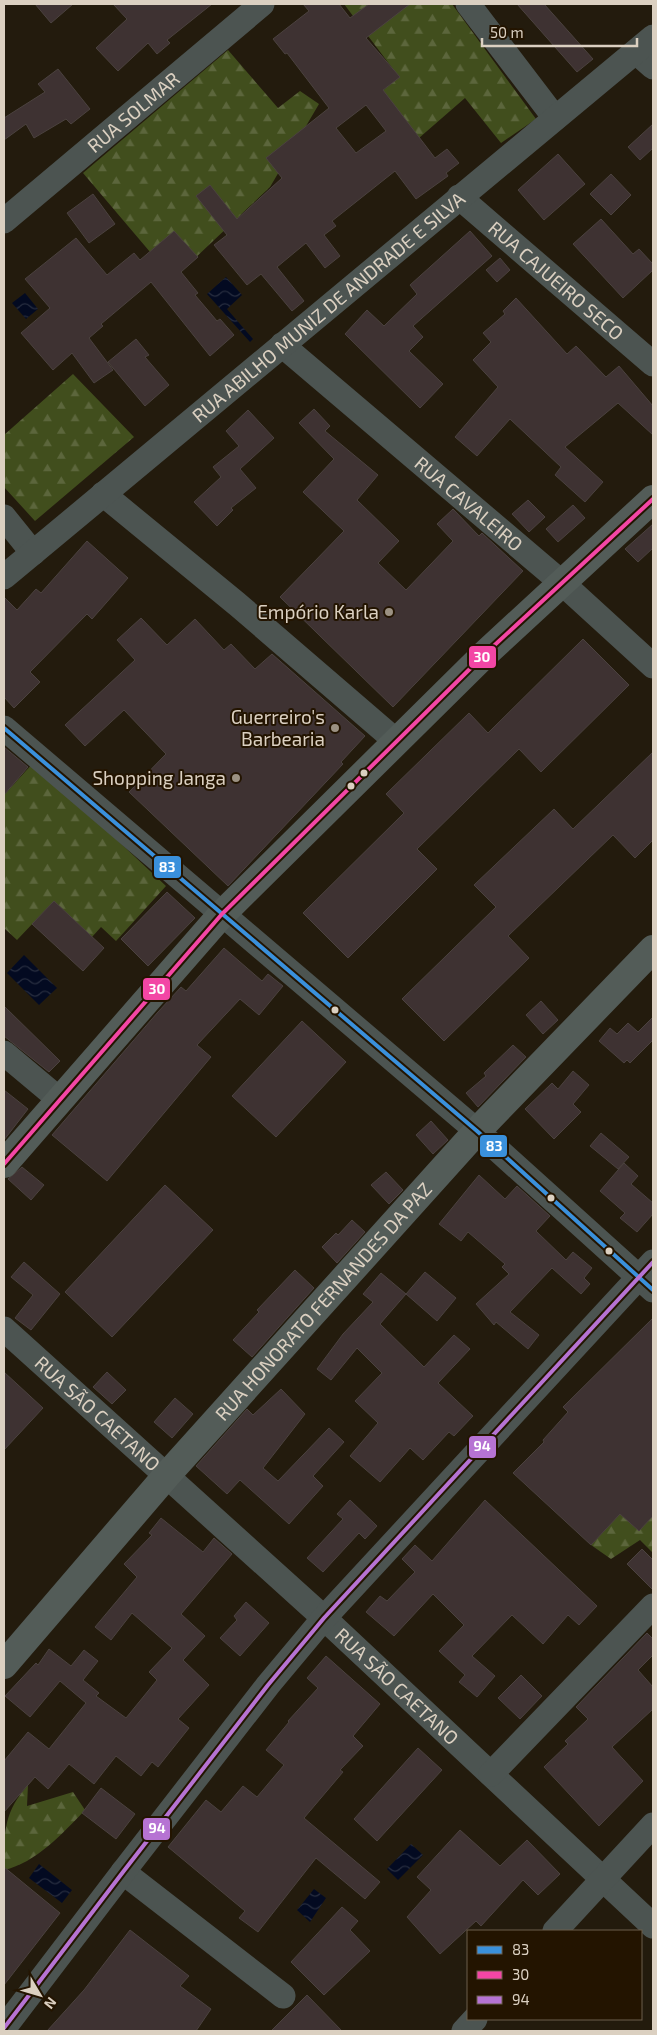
<svg xmlns="http://www.w3.org/2000/svg" width="657" height="2035" font-family="'Exo 2',sans-serif">
<style>
.forest{fill:url(#forest-firs)}
.water{fill:url(#water-waves)}
.building{fill:#3e3232;stroke:#4b423f;fill-rule:evenodd}
.lines{fill:none;stroke-linecap:round;stroke-linejoin:round}
.minor{stroke:#4c5451;stroke-width:25}
.major{stroke:#535c58;stroke-width:28}
.bus-1-casing{stroke:#231400;stroke-width:8}
.bus-2-casing{stroke:#231400;stroke-width:8}
.bus-3-casing{stroke:#231400;stroke-width:8}
.bus-1{stroke:#3a90db;stroke-width:4}
.bus-2{stroke:#f346a5;stroke-width:4}
.bus-3{stroke:#b673d3;stroke-width:4}
.poi-dot{fill:#9b9182;stroke:#231400;stroke-width:2}
.bus-dot{fill:#dbd0c1;stroke:#231400;stroke-width:2}
.labels{text-anchor:middle;stroke-width:4;stroke-linejoin:round;paint-order:stroke}
.street-label{font-size:19px;fill:#dbd0c1;stroke:#231400}
.poi-label{font-size:19px;fill:#dbd0c1;stroke:#231400;text-anchor:end}
.line-badge{stroke:#231400;stroke-width:2}
.badge-label{font-size:14px;text-anchor:middle;font-weight:bold;fill:#fff}
</style>
<defs>
<pattern id="forest-firs" width="22" height="20" patternUnits="userSpaceOnUse" patternTransform="scale(1.25)"><rect width="22" height="20" fill="#414e1d"/><path d="M5 1l3.5 6h-7zM16 11l3.5 6h-7z" fill="#5c663c"/></pattern>
<pattern id="water-waves" width="16" height="10" patternUnits="userSpaceOnUse" patternTransform="scale(1.25)"><rect width="16" height="10" fill="#030a21"/><path d="M0 5q4-4 8 0t8 0" fill="none" stroke="#272d3f"/></pattern>
</defs>
<rect width="100%" height="100%" fill="#231b0d"/>
<path class="forest" d="M344 4H452L536 119 501 143 465 98 419 138 381 92 399 77Z
M228 50 278 108 300 91 319 104 270 187 173 279 83 173Z
M73 374 134 437 35 521 4 487V435Z
M34 762 166 886 116 941 101 927 92 937 54 901 17 940 4 928V795Z
M639 1474 653 1486V1553L640 1540 611 1559 591 1545 615 1519 604 1509Z
M28 1785 27 1806 73 1792 85 1810C63 1833 36 1863 4 1870 4 1834 3 1813 28 1785Z"/>
<path class="water" d="M226 277 242 295 227 309 253 339 250 342 207 294Z
M25 293 38 309 26 319 12 303Z
M24 955 57 988 39 1005 7 973Z
M411 1844 423 1855 398 1880 387 1869Z
M39 1864 72 1890 62 1903 29 1878Z
M314 1889 326 1898 310 1922 297 1910Z"/>
<path class="building" d="M35 4H73L51 23Z
M113 4H212L167 40 170 43 157 54 148 43 118 71 96 48 127 19Z
M303 4H339L350 18 369 4H410L366 38 400 77 383 90 435 158 447 149 459 163 446 173 448 176 416 199 395 171 332 221 336 226 324 235 340 256 325 268 306 243 277 267 304 301 292 311 261 274 247 285 214 245 227 235 196 196 210 185 237 219 282 178 266 158 329 108 287 53 285 54 273 39 309 11ZM366 105 386 131 356 153 336 128Z
M517 4H544L593 59 577 72Z
M58 69 90 109 71 124 66 119 34 138 26 124 4 140V118L45 92 38 84Z
M653 124V148L640 160 628 147Z
M558 154 585 184 544 220 518 190Z
M611 174 631 195 611 215 590 194Z
M93 194 115 224 89 243 67 213Z
M601 219 633 254 639 249 653 264V270L623 298 573 244Z
M174 231 198 257 181 272 198 293 195 295 217 321 220 319 234 335 210 356 151 282 101 324 103 326 89 338 113 370 94 383 72 353 53 370 21 333 50 308 25 279 76 238 107 275 134 253 140 260Z
M470 231 492 256 413 326 423 337 409 351 443 384 420 408 345 334 367 310 384 326 417 294 410 285Z
M500 258 510 270 497 282 486 270Z
M516 298 567 354 576 346 606 377 619 366 653 406V435L618 403 565 447 603 482 585 502 555 475 561 467 510 419 477 456 455 437 498 387 473 360 491 342 483 333 505 314 503 311Z
M136 339 149 355 145 357 169 385 145 406 108 362Z
M314 409 330 426 325 431 378 475 357 500 399 541 378 563 406 590 453 541 437 524 453 509 479 536 482 533 523 571 393 707 280 597 344 531 303 492 334 459 299 423Z
M248 410 274 438 240 469 256 488 231 508 233 510 217 526 194 502 221 477 213 467 239 446 226 431Z
M528 500 545 517 529 532 512 514Z
M573 505 585 518 558 542 546 529Z
M653 524V548L638 562 625 549Z
M87 541 128 578 92 619 87 614 30 672 40 682 14 708 4 697V597L17 610 36 589 41 593Z
M141 618 167 645 195 619 224 650 231 644 255 669 272 654 365 736 341 762 343 764 228 886 129 792 166 754 124 710 85 746 65 725 135 660 117 640Z
M583 639 629 685 541 772 519 749 417 849 437 869 348 958 303 913 404 813 386 794 469 713 488 733Z
M4 747 28 767 4 795Z
M653 752V840L635 858 613 835 508 936 529 958 444 1041 402 999 496 907 474 885 554 809 573 829Z
M167 892 195 918 148 966 121 939Z
M54 901 104 948 83 971 32 924Z
M224 948 262 981 268 974 283 986 259 1015 240 999 197 1045 211 1057 107 1181 52 1135 158 1012 181 987 186 991Z
M541 1001 558 1020 543 1034 526 1015Z
M4 1006 60 1061 49 1072 4 1036Z
M653 1017V1040L630 1063 627 1060 624 1063 599 1041 610 1028 617 1034 628 1023 638 1032Z
M302 1021 346 1062 276 1137 232 1096Z
M513 1045 526 1057 478 1107 466 1093 486 1076 484 1073Z
M573 1071 589 1085 573 1104 581 1112 554 1139 525 1109 552 1083 558 1089Z
M4 1090 28 1109 4 1140Z
M431 1121 448 1140 433 1154 416 1135Z
M601 1133 629 1157 618 1169 590 1146Z
M624 1163 638 1176 631 1184 653 1203V1214L637 1232 620 1218 625 1213 600 1191Z
M22 1167 44 1185 31 1200 8 1179Z
M386 1172 403 1190 389 1204 371 1185Z
M479 1175 505 1199 517 1186 550 1216 536 1231 566 1260 573 1252 592 1268 584 1278 590 1284 581 1294 552 1268 510 1312 539 1335 528 1349 496 1322 494 1325 476 1304 509 1274 502 1267 505 1264 468 1232 461 1241 439 1224Z
M165 1185 213 1230 112 1337 65 1292Z
M352 1220 365 1232 337 1263 322 1247 336 1233 338 1235Z
M24 1262 60 1294 31 1330 15 1318 33 1295 11 1277Z
M295 1270 314 1288 252 1357 233 1340 259 1312 257 1310Z
M425 1272 456 1298 437 1321 406 1294Z
M381 1273 406 1294 380 1324 424 1367 454 1335 470 1349 438 1383 473 1416 454 1436 449 1432 423 1460 410 1448 380 1482 350 1456 378 1423 355 1401 382 1373 357 1348 331 1380 317 1369 343 1334 373 1302 363 1294Z
M653 1318V1516L639 1531 620 1514 591 1545 513 1473 544 1442 543 1440 568 1412 563 1407Z
M4 1372 43 1408 4 1450Z
M107 1372 126 1390 112 1404 93 1387Z
M281 1389 305 1414 263 1468 278 1481 329 1428 344 1442 313 1476 323 1486 289 1524 240 1480 227 1494 196 1466 247 1409 253 1415Z
M175 1398 193 1414 172 1438 154 1422Z
M350 1500 377 1526 365 1539 359 1533 323 1572 307 1558 343 1519 337 1514Z
M485 1500 597 1606 579 1625 568 1615 543 1644 512 1615 472 1656 495 1676 477 1697 459 1682 465 1675 439 1651 464 1625 433 1594 394 1636 366 1612 380 1596 387 1601 415 1572 402 1559 415 1545 432 1561Z
M161 1518 203 1552 214 1538 232 1554 181 1614 205 1636 183 1660 209 1685 178 1719 189 1728 158 1767 152 1762 141 1776 116 1756 94 1784 69 1764 48 1789 35 1777 4 1812V1761L28 1732 49 1749 86 1703 60 1681 30 1717 5 1696 36 1663 38 1665 49 1649 71 1666 84 1650 98 1661 83 1680 99 1693 96 1696 126 1718 157 1680 149 1672 172 1648 132 1613 111 1640 95 1627 137 1577 124 1564 152 1535 149 1533Z
M642 1549 653 1560V1590L627 1564Z
M246 1602 269 1623 240 1656 220 1638 237 1620 234 1616Z
M647 1633 653 1639V1655L638 1670 653 1687V1709L612 1747 643 1781 599 1826 544 1767 568 1744 565 1741 588 1719 576 1707Z
M326 1656 380 1704 353 1736 363 1746 340 1770 343 1772 304 1818 380 1882 365 1899 316 1858 258 1932 239 1918 245 1911 168 1847 206 1800 221 1812 243 1786 257 1797 284 1765 266 1750 289 1722 288 1721 318 1688 307 1678Z
M521 1675 542 1696 520 1719 498 1698Z
M418 1748 442 1770 377 1841 354 1819Z
M101 1788 135 1814 116 1839 82 1813Z
M460 1830 500 1866 527 1840 560 1874 538 1895 523 1880 481 1926 476 1921 440 1954 407 1917 431 1890 417 1877Z
M4 1867 60 1913 4 1985Z
M342 1907 358 1921 350 1930 370 1951 324 1995 291 1962Z
M130 1930 189 1976 180 1986 211 2009 196 2031H47L84 1990Z
M307 1995 342 2031H271Z"/>
<g class="lines">
<g class="minor">
<path d="M468 4 555 118"/>
<path d="M636 52 653 67"/>
<path id="s1" d="M459 197 653 364"/>
<path id="s2" d="M4 221 262 4"/>
<path id="s3" d="M282 345 561 582 653 666"/>
<path d="M103 494 237 604 396 741"/>
<path d="M4 517 33 553"/>
<path id="s4" d="M4 577 653 37"/>
<path d="M4 728 477 1131 653 1290"/>
<path d="M4 1053 60 1100"/>
<path id="s5" d="M4 1329 324 1618 653 1926"/>
<path d="M491 1774 653 1606"/>
<path d="M123 1872 283 1996"/>
<path d="M555 1931 653 1825"/>
<path d="M4 2028 123 1872 268 1685 324 1618 653 1262"/>
<path d="M464 2031 475 2019"/>
</g>
<g class="major">
<path d="M4 1164 222 914 486 653 653 499"/>
<path id="s6" d="M4 1665 167 1475 477 1131 653 949"/>
</g>
<defs>
<path id="bus-1" d="M4 728 477 1131 653 1290"/>
<path id="bus-2" d="M4 1164 222 914 486 653 653 499"/>
<path id="bus-3" d="M4 2028 123 1872 268 1685 324 1618 653 1262"/>
</defs>
<use href="#bus-1" class="bus-1-casing"/>
<use href="#bus-2" class="bus-2-casing"/>
<use href="#bus-3" class="bus-3-casing"/>
<use href="#bus-1" class="bus-1"/>
<use href="#bus-2" class="bus-2"/>
<use href="#bus-3" class="bus-3"/>
</g>
<g class="poi-dot">
<circle cx="389" cy="612" r="5"/>
<circle cx="335" cy="728" r="5"/>
<circle cx="236" cy="778" r="5"/>
</g>
<g class="bus-dot">
<circle cx="364" cy="773" r="4.5"/>
<circle cx="351" cy="786" r="4.5"/>
<circle cx="335" cy="1010" r="4.5"/>
<circle cx="551" cy="1198" r="4.5"/>
<circle cx="609" cy="1251" r="4.5"/>
</g>
<g class="labels">
<g class="street-label">
<text dy="7" stroke="none"><textPath href="#s2" startOffset="169">RUA SOLMAR</textPath></text>
<text dy="7" stroke="none"><textPath href="#s1" startOffset="128">RUA CAJUEIRO SECO</textPath></text>
<text dy="7" stroke="none"><textPath href="#s4" startOffset="422">RUA ABILHO MUNIZ DE ANDRADE E SILVA</textPath></text>
<text dy="7" stroke="none"><textPath href="#s3" startOffset="245">RUA CAVALEIRO</textPath></text>
<text dy="7" stroke="none"><textPath href="#s6" startOffset="484">RUA HONORATO FERNANDES DA PAZ</textPath></text>
<text dy="7" stroke="none"><textPath href="#s5" startOffset="126">RUA SÃO CAETANO</textPath></text>
<text dy="7" stroke="none"><textPath href="#s5" startOffset="531">RUA SÃO CAETANO</textPath></text>
</g>
<g class="poi-label">
<text x="379" y="619">Empório Karla</text>
<text x="325" y="724">Guerreiro's<tspan x="325" dy="22">Barbearia</tspan></text>
<text x="226" y="785">Shopping Janga</text>
</g>
</g>
<g class="line-badge">
<rect x="468" y="645" width="29" height="24" rx="5" fill="#f346a5"/>
<rect x="153" y="855" width="29" height="24" rx="5" fill="#3a90db"/>
<rect x="142" y="977" width="29" height="24" rx="5" fill="#f346a5"/>
<rect x="479" y="1134" width="29" height="24" rx="5" fill="#3a90db"/>
<rect x="468" y="1435" width="29" height="24" rx="5" fill="#b673d3"/>
<rect x="142" y="1817" width="29" height="24" rx="5" fill="#b673d3"/>
</g>
<g class="badge-label">
<text x="482" y="662">30</text>
<text x="167" y="872">83</text>
<text x="157" y="994">30</text>
<text x="494" y="1151">83</text>
<text x="482" y="1451">94</text>
<text x="157" y="1833">94</text>
</g>
<rect width="657" height="2035" fill="none" stroke="#dbd0c1" stroke-width="10"/>
<rect x="467" y="1930" width="175" height="90" fill="#231400" stroke="#6d5f4d"/>
<rect x="477" y="1946" width="25" height="8" fill="#3a90db" stroke="#6d5f4d"/>
<text x="512" y="1955" font-size="15" fill="#dbd0c1">83</text>
<rect x="477" y="1971" width="25" height="8" fill="#f346a5" stroke="#6d5f4d"/>
<text x="512" y="1980" font-size="15" fill="#dbd0c1">30</text>
<rect x="477" y="1996" width="25" height="8" fill="#b673d3" stroke="#6d5f4d"/>
<text x="512" y="2005" font-size="15" fill="#dbd0c1">94</text>
<g transform="translate(40 1995) rotate(128)" stroke="#231400" stroke-width="4" paint-order="stroke">
<path d="M0-4L9 19L0 12L-9 19Z" fill="#dbd0c1"/>
<text y="-8" font-size="14" font-weight="bold" text-anchor="middle" fill="#dbd0c1">N</text>
</g>
<path d="M482 38v8h155v-8" fill="none" stroke="#dbd0c1" stroke-width="2.5"/>
<text x="490" y="38" font-size="15" fill="#dbd0c1" stroke="#231400" stroke-width="4" paint-order="stroke">50 m</text>
</svg>
